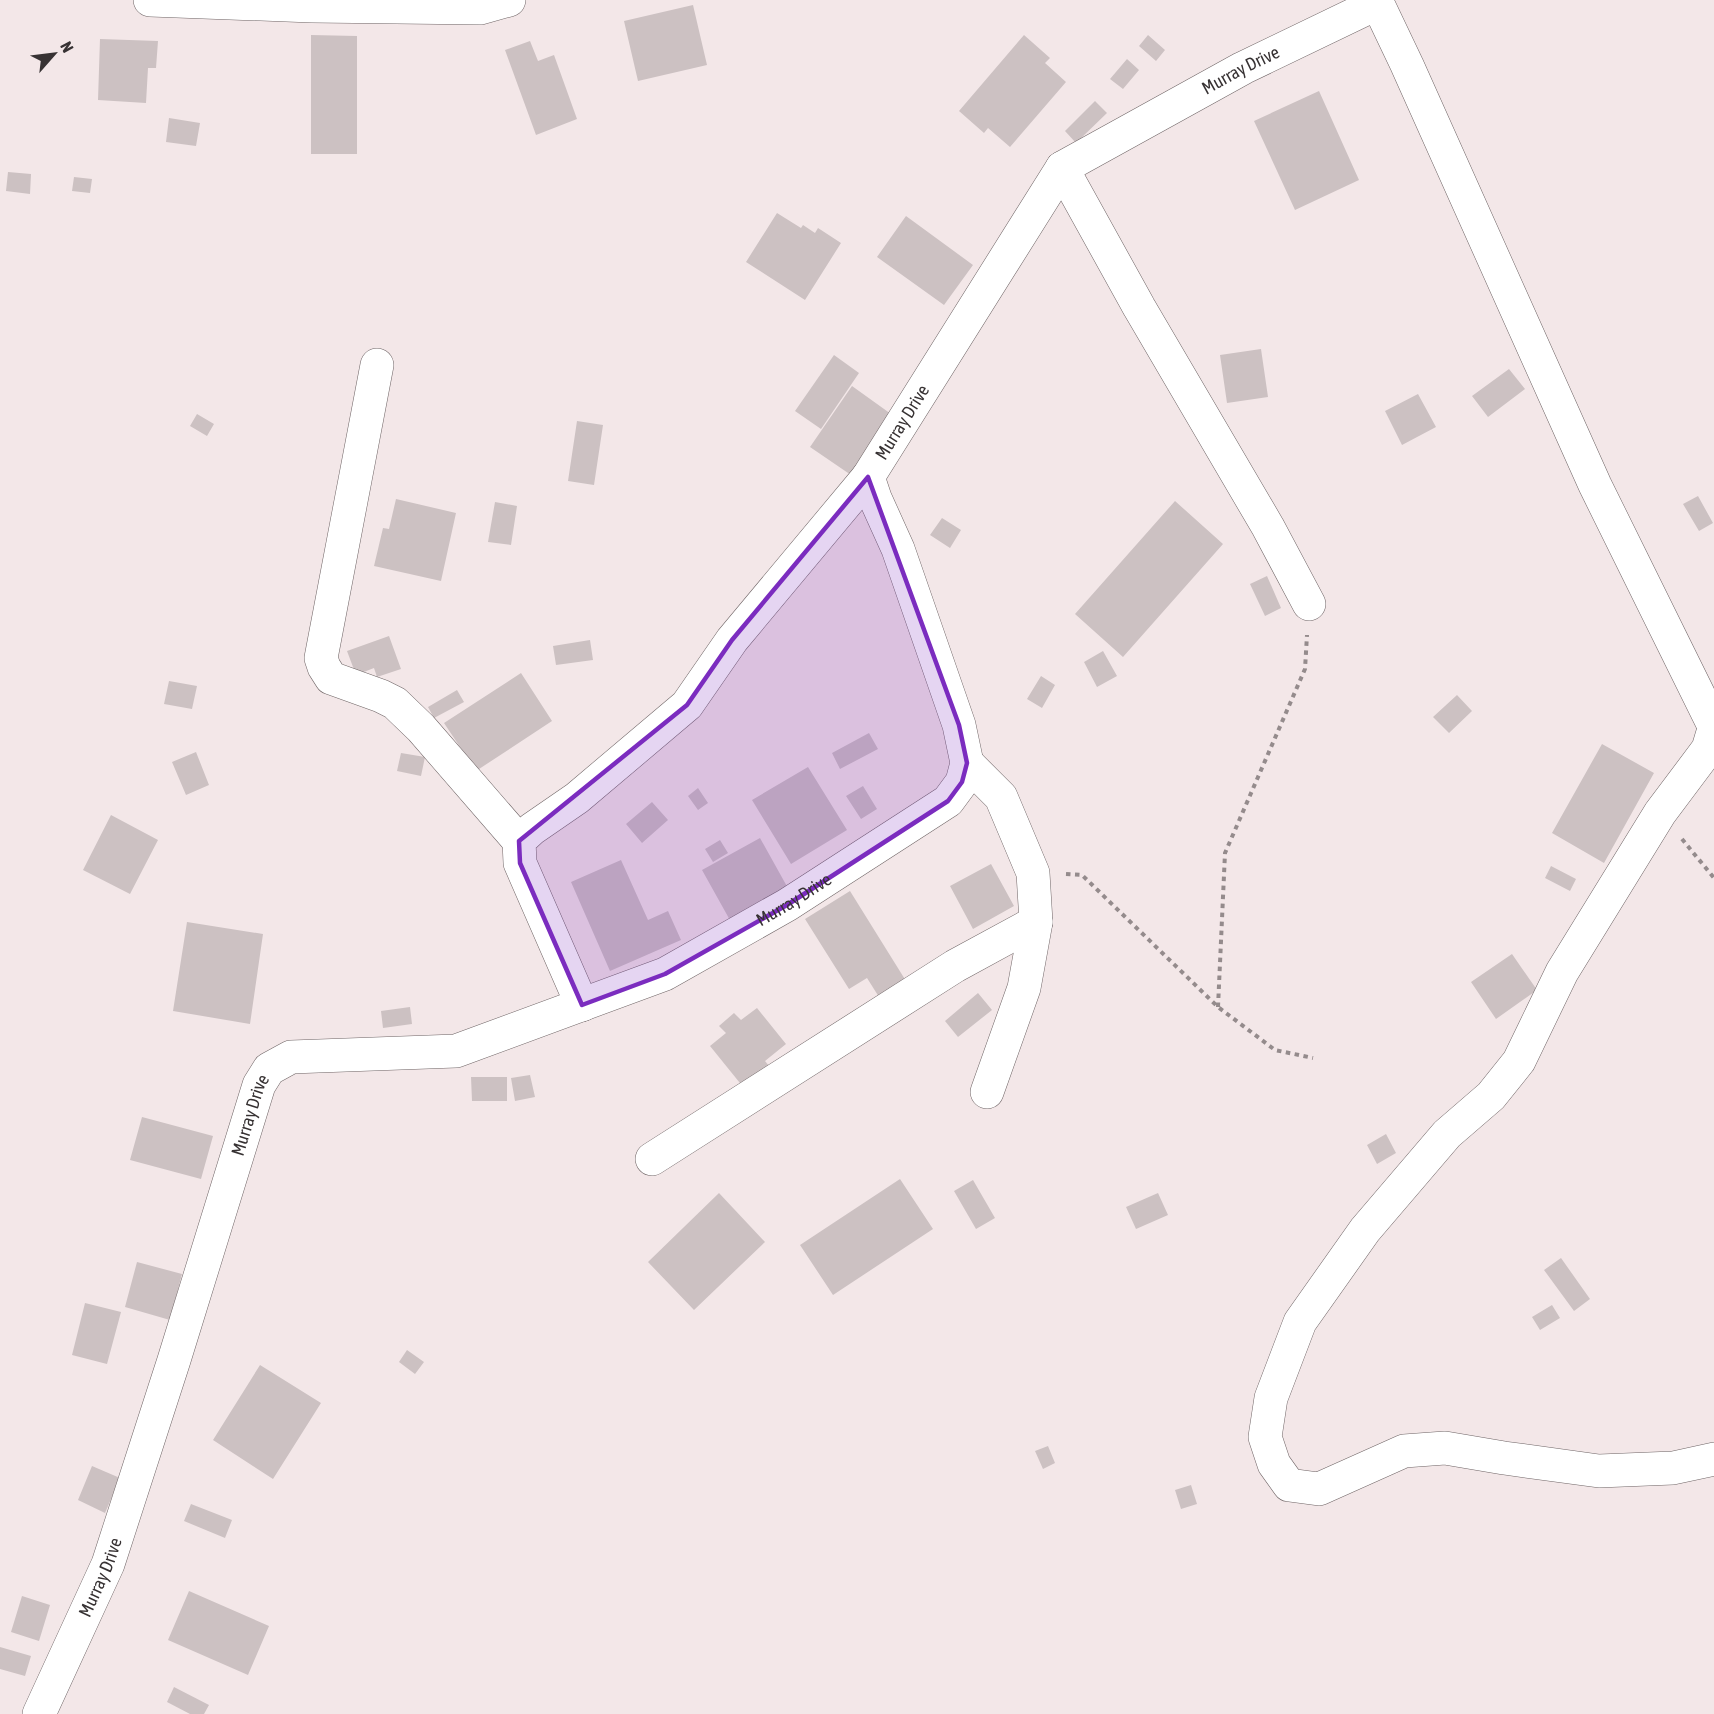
<svg xmlns="http://www.w3.org/2000/svg" width="1714" height="1714" font-family="'Asap Condensed',sans-serif">
<style>
.building{fill:#ccc1c2}
.lines{fill:none;stroke-linecap:round;stroke-linejoin:round}
.minor-casing{stroke:#6f6566;stroke-width:34}
.path{stroke:#948b8c;stroke-width:4;stroke-dasharray:4.5 4.5;stroke-linecap:butt}
.minor{stroke:#fff;stroke-width:33}
.marked{fill:#7b2cbf;fill-opacity:0.2;stroke:#7b2cbf;stroke-width:4.5;stroke-linejoin:round}
.labels{text-anchor:middle;stroke-width:4.5;stroke-linejoin:round;paint-order:stroke}
.street-label{font-size:18px;fill:#373233;stroke:#f3e7e8}
</style>
<rect width="100%" height="100%" fill="#f3e7e8"/>
<path class="building" d="M693 5 707 65 638 81 624 21Z
M311 35 357 36V154H311Z
M1024 35 1050 58 1045 63 1066 82 1010 147 988 128 984 133 959 111Z
M1148 35 1165 50 1156 61 1139 46Z
M100 39 158 41 156 68H148L146 103 98 100Z
M530 41 538 61 554 55 577 119 536 135 505 50Z
M1127 59 1139 70 1123 89 1110 79Z
M1319 91 1359 180 1295 210 1254 121Z
M1095 101 1107 113 1076 143 1065 131Z
M169 118 200 123 196 146 166 142Z
M8 172 31 174 30 194 6 191Z
M74 177 92 179 90 193 72 191Z
M777 213 801 228 803 225 815 233 818 228 841 243 805 300 746 262Z
M906 216 973 265 944 305 877 257Z
M1261 349 1268 397 1227 403 1220 355Z
M834 355 859 373 821 429 795 411Z
M1509 369 1525 389 1488 417 1472 396Z
M852 386 891 414 851 475 810 447Z
M1418 394 1436 427 1402 445 1385 411Z
M197 414 214 424 207 436 190 426Z
M577 421 603 425 594 485 568 481Z
M1698 496 1713 523 1699 531 1683 504Z
M396 499 456 513 441 581 374 566 383 528 389 529Z
M1175 501 1223 544 1123 657 1075 614Z
M495 502 517 506 511 545 488 542Z
M942 518 961 530 950 548 930 535Z
M1267 576 1281 608 1265 616 1250 584Z
M389 636 401 669 377 677 374 668 356 675 347 651Z
M590 640 593 660 556 665 553 646Z
M1103 651 1117 676 1097 687 1084 662Z
M521 673 552 721 476 771 444 723Z
M1041 676 1055 685 1042 708 1027 699Z
M169 681 197 686 192 709 164 704Z
M457 690 464 702 434 718 428 707Z
M1457 695 1472 711 1449 733 1433 717Z
M869 733 878 749 840 769 832 753Z
M1602 744 1654 773 1604 863 1552 833Z
M196 752 209 785 186 795 172 762Z
M401 753 425 757 421 776 397 771Z
M808 767 847 830 791 864 752 800Z
M863 786 877 809 861 819 846 796Z
M698 788 708 803 698 810 688 796Z
M652 802 668 820 642 843 626 824Z
M111 815 158 840 130 894 83 870Z
M760 838 789 890 731 922 702 870Z
M720 840 728 853 713 862 705 849Z
M621 860 648 920 668 911 681 940 610 971 571 882Z
M991 864 1014 906 973 929 950 886Z
M1551 866 1576 879 1570 891 1545 878Z
M850 891 906 981 879 997 867 978 849 989 805 919Z
M187 922 263 934 250 1024 173 1011Z
M1512 954 1537 990 1496 1019 1471 982Z
M978 993 992 1010 958 1037 945 1021Z
M410 1007 412 1024 383 1028 381 1011Z
M757 1008 786 1044 765 1061 774 1072 748 1093 710 1046 726 1033 719 1026 734 1013 741 1020Z
M530 1075 535 1097 515 1101 511 1078Z
M471 1077H507V1101H472Z
M142 1117 213 1136 201 1179 130 1160Z
M1386 1134 1396 1153 1377 1164 1367 1145Z
M900 1179 933 1229 833 1295 800 1245Z
M973 1180 995 1218 976 1229 954 1191Z
M719 1193 765 1242 694 1310 648 1262Z
M1158 1193 1168 1215 1136 1229 1126 1207Z
M1561 1258 1590 1299 1574 1311 1544 1270Z
M137 1262 182 1274 170 1320 125 1307Z
M85 1303 121 1312 107 1364 72 1355Z
M1552 1305 1560 1318 1540 1330 1532 1317Z
M407 1350 424 1362 415 1374 399 1362Z
M260 1365 321 1403 273 1479 213 1440Z
M1048 1446 1055 1463 1043 1469 1035 1451Z
M92 1466 120 1478 105 1513 78 1500Z
M1191 1485 1197 1504 1181 1509 1175 1490Z
M191 1504 232 1520 225 1538 184 1521Z
M189 1591 269 1626 248 1675 168 1640Z
M22 1596 50 1605 39 1641 11 1632Z
M0 1647 31 1656 25 1676 0 1669Z
M174 1687 209 1705 204 1714H190L167 1702Z"/>
<g class="lines">
<defs>
<g id="minor">
<path d="M150 0 312 6 480 8 509 0"/>
<path d="M1376 0 1407 65 1595 485 1714 726"/>
<path d="M1062 168 1139 307 1268 527 1309 604"/>
<path d="M377 365 321 658 324 667 331 678 381 696 395 703 421 728 519 841"/>
<path d="M1714 729 1708 749 1660 813 1562 972 1519 1061 1491 1096 1447 1134 1365 1230 1300 1322 1271 1398 1265 1437 1274 1464 1289 1485 1319 1489 1404 1451 1445 1448 1504 1458 1599 1471 1673 1468 1714 1459"/>
<path d="M967 763 1001 797 1033 873 1036 922 1024 988 987 1092"/>
<path d="M582 1005 520 863 519 841 532 829 577 798 687 705 732 640 868 477"/>
<path d="M652 1159 955 966 1036 922"/>
<path id="s1" d="M39 1714 108 1564 174 1360 259 1085 269 1069 291 1057 456 1051 665 974 787 905 948 801 962 782 967 763 959 725 898 549 875 498 868 477 1062 168 1243 68 1376 4"/>
</g>
</defs>
<use href="#minor" class="minor-casing"/>
<path class="path" d="M1682 839 1714 878
M1066 874 1082 875 1218 1007 1275 1050 1313 1058
M1218 1007 1225 853 1305 669 1307 635"/>
<use href="#minor" class="minor"/>
</g>
<path class="marked" d="M868 477 959 725 967 763 962 782 948 801 787 905 665 974 582 1005 520 863 519 841 687 705 732 640Z"/>
<g class="labels">
<g class="street-label">
<text dy="6" stroke="none"><textPath href="#s1" startOffset="2346">Murray Drive</textPath></text>
<text dy="6" stroke="none"><textPath href="#s1" startOffset="1842">Murray Drive</textPath></text>
<text dy="6" stroke="none"><textPath href="#s1" startOffset="1248">Murray Drive</textPath></text>
<text dy="6" stroke="none"><textPath href="#s1" startOffset="636">Murray Drive</textPath></text>
<text dy="6" stroke="none"><textPath href="#s1" startOffset="150">Murray Drive</textPath></text>
</g>
</g>
<g transform="translate(54 54) rotate(62)" stroke="#f3e7e8" stroke-width="4.5" paint-order="stroke">
<path d="M0-4.5L10 22L0 15L-10 22Z" fill="#373233"/>
<text y="-9" font-size="16" font-weight="bold" text-anchor="middle" fill="#373233">N</text>
</g>
</svg>
